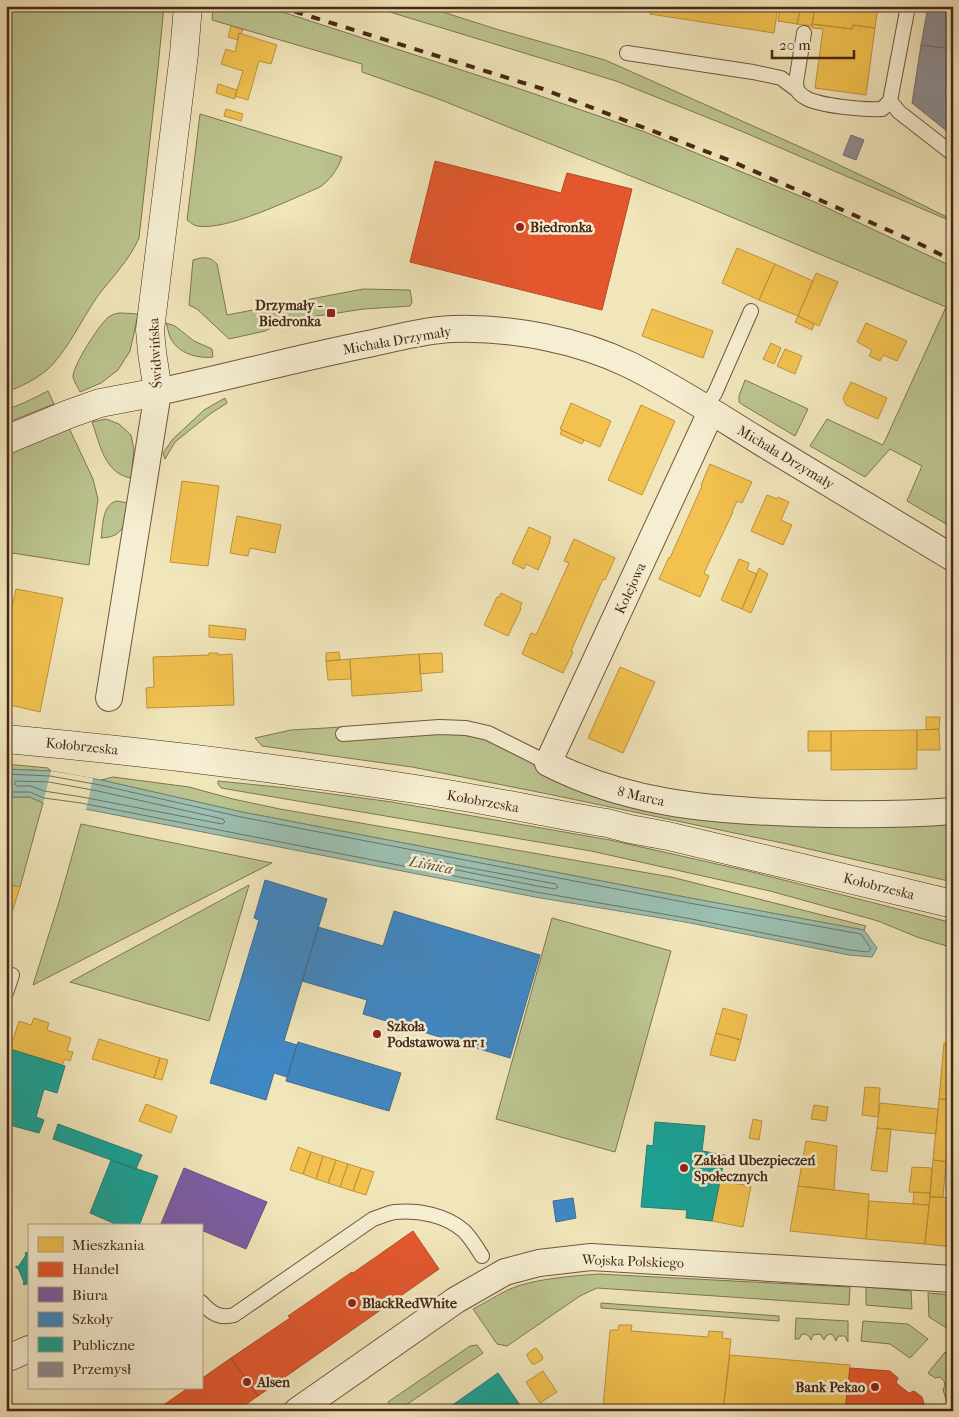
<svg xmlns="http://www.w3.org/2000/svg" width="959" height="1417" font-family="'IM FELL French Canon',serif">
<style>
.green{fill:#bbc48f;stroke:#807652}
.water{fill:#9bbfb0;stroke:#798272}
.pier{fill:#f1e5ba}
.homes{fill:#f2c14e;stroke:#be933d}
.shops{fill:#e4572e;stroke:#b54927}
.offices{fill:#7b5ea7;stroke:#6b4e7c}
.schools{fill:#3f88c5;stroke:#416b90}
.public{fill:#17a398;stroke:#257e71}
.industry{fill:#8d8d92;stroke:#786e6d}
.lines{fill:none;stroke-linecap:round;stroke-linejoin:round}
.shore{stroke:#707363;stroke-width:1}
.lane-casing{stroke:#71563f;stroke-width:16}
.street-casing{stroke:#71563f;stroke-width:28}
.secondary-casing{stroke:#462716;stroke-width:29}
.lane{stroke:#f6eed2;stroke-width:14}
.street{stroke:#f6eed2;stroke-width:26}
.secondary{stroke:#f6eed2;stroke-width:28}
.rail{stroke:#462716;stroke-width:4;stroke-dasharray:9 9;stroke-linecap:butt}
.poi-dot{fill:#8f2418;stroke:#f6eed2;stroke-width:2}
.labels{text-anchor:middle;stroke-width:5;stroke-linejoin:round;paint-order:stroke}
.poi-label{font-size:14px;font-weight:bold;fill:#462716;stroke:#f6eed2;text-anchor:start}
.street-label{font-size:14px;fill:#462716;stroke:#f6eed2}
.water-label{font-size:15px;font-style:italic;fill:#5b4d3c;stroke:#f6eed2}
</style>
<rect width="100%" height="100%" fill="#f1e5ba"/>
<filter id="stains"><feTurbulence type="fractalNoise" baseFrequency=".004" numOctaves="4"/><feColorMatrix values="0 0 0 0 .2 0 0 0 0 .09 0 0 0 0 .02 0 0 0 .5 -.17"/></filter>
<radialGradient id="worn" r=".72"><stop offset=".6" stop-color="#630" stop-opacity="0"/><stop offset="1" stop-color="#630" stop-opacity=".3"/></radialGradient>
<path class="green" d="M6 6H164L158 68 139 238C129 261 112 277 97 297 82 319 66 353 47 370 35 380 20 387 6 392Z
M213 6H264L526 91 645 132 817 203 953 267V528L907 501 922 466 890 449 865 477 810 446 827 419 883 445 946 307 693 201 436 98 362 72V64L212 20Z
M370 6H424L496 29 605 60 816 154 892 190 953 220V222L741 131 616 81Z
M200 114 342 157C338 169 329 182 318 188 289 200 227 231 197 226 193 225 190 222 187 220Z
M201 258C208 257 212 259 217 264L227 315 363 289 410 290 412 302 410 306 364 309 317 316 277 325 265 331 229 339 197 309 189 305 193 260Z
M122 313 138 314 130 351 118 370 101 383 80 392C78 387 74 382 73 377 72 367 101 321 110 316 113 314 118 313 122 313Z
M166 323 175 326 194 341 212 349 213 357C198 359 178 353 171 339 168 334 168 327 166 323Z
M745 380 808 409 795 436 743 405 739 402V396Z
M48 391 54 404 6 423V410L26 402Z
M225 398 227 403 210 414 175 442 165 459 163 453 173 439 204 410Z
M106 419 119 424 131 435 134 450 131 478C104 473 100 444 92 422Z
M69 428 93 479 98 499 89 565 6 552V454Z
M117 501 128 503C124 523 126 537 101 538 103 526 102 504 117 501Z
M342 727 343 739 424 734 471 733 534 760 565 781 953 820V882L787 844 543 793 412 767 262 746 255 738 291 730Z
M6 764 48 768 51 771 6 769Z
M113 777 189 787 233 799 280 809 671 877 866 926 864 930 690 898 242 812 101 780Z
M218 781 287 788 392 802 610 840 748 871 953 923V948L917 937 878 921 770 891 591 851 221 788 218 784Z
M6 797H30L43 803 20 887 6 884Z
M81 824 272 863 33 985 59 902Z
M249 885 209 1021 70 982Z
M552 918 671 951 615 1152 496 1119Z
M598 1274 850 1287 849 1305 597 1288 580 1296 507 1346 497 1344 473 1309C485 1303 497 1295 510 1289 532 1279 573 1276 598 1274Z
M866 1287 911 1291 912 1309 866 1305Z
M928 1293 953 1295V1332L929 1317Z
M601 1303 779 1316V1321L601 1308Z
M796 1318 848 1321V1342L845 1336H838L836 1341 833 1335 830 1334 826 1336 824 1340 820 1334 813 1335 811 1340C809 1335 807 1334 802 1334L799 1339H795Z
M863 1321 908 1324 928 1339 910 1358 890 1344 861 1341Z
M477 1345 483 1353 397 1411H395L388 1402 470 1346Z
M945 1352 950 1358V1366L953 1371V1411H950L943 1390 945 1385 944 1381 940 1377 935 1378 928 1373Z"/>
<path class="water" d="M6 769 51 771 101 780 242 812 690 898 864 930 877 948 872 957 849 955 685 922 535 897 80 808 47 802 43 803 30 797H6Z"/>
<path class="pier" d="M51 771 93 778 86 810 43 803Z"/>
<path class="homes" d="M652 6H778L774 33 650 14Z
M780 6H801L797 24 778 21Z
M801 6H815L812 26 797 24Z
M815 6H878L875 28 853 25 852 29 812 24Z
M812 24 852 29 853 25 875 28 866 95 815 88 823 29 812 28Z
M231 26 243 30 241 34 239 33 238 40 228 37Z
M239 33 277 45 271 64 259 61 248 100 235 96 243 71 221 64 226 49 235 52Z
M218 84 237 90 235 99 216 93Z
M226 109 243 114 241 121 224 116Z
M737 248 775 264 759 300 722 283Z
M775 264 813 281 798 316 759 300Z
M816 273 838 282 819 326 798 316Z
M652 309 713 331 703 358 642 336Z
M798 316 814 324 812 330 795 322Z
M866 323 907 341 897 361 883 355 880 361 869 356 872 350 857 342Z
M771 343 781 348 774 364 763 359Z
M785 349 802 356 795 374 777 366Z
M851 382 887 398 878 419 846 405 843 398Z
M571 403 611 421 600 447 560 429Z
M641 405 675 421 642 495 608 480Z
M562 430 584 440 582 444 560 434Z
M710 464 752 482 742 503 737 501 732 512H733L704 573 709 576 700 597 659 579 669 557 670 558 702 486 701 485Z
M182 481 219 486 208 566 170 562Z
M767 495 777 499 778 497 789 502 781 520 792 525 783 545 751 531Z
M237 516 281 525 275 553 250 548 248 556 230 553Z
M529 527 551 537 549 542H550L538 570 526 564 524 569 512 563Z
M574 539 615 558 605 580 603 579 571 651 573 652 563 673 522 654 531 633 536 635 569 563 564 561Z
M739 559 749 563 747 570 757 574 742 609 721 600Z
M759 568 768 574 751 613 742 609Z
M16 589 63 598 40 712 6 704V632Z
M501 593 522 603 520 608 521 609 508 636 484 625 497 597 498 598Z
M209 625 246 629 245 640 209 637Z
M339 652 340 660 326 661V653Z
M209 653H218V655L232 654 234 705 147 708 146 688 154 687 153 657 209 655Z
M442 653 443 672 420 674 419 654Z
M419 654 422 691 352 696 350 659Z
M350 659 351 679 328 680 326 661Z
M620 667 655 682 623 753 588 738Z
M926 717H940L939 729 926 730Z
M939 729 940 750H917V730Z
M917 730V769L831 770V731Z
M808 731H831V751H808Z
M6 884 20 887 8 925 6 924Z
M723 1008 747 1015 741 1040 716 1033Z
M34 1018 49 1023 47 1030 71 1038 67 1051 73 1052 70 1061 65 1059 62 1065 10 1049 19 1021 31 1025Z
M716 1033 741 1040 735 1061 710 1055Z
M99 1039 160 1058 154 1078 92 1059Z
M944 1043 953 1044V1100L939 1099Z
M160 1058 168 1060 162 1080 154 1078Z
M865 1087 880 1088 878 1117 862 1115Z
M939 1099 953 1100V1162L933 1160Z
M880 1103 938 1109 936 1134 877 1128Z
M146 1104 177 1116 171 1133 139 1121Z
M814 1105 828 1107 826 1121 811 1119Z
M753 1119 762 1121 759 1140 749 1138Z
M877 1128 891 1129 887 1172 871 1170Z
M806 1141 837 1146 834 1190 798 1186Z
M298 1147 311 1152 303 1174 290 1170Z
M311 1152 323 1156 316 1179 303 1174Z
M323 1156 336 1160 328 1183 316 1179Z
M336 1160 348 1164 340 1187 328 1183Z
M933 1160 946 1162 943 1197H930Z
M348 1164 361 1168 353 1191 340 1187Z
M912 1167 932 1168 930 1193 909 1192Z
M361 1168 374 1172 366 1195 353 1191Z
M720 1181 751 1186 743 1227 712 1221Z
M798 1186 869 1194 866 1239 790 1231Z
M914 1192 930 1193 929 1205 913 1204Z
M930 1197 953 1198V1247L925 1244Z
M869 1201 929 1205 925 1244 866 1239Z
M619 1325H632L631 1331 708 1337 709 1331 723 1332 722 1338 731 1339 723 1411H661L603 1407 610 1330H618Z
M535 1348 537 1349 543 1357 542 1360 535 1364H532L527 1356V1354Z
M730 1355 850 1365 845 1411H723Z
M543 1371 557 1392 540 1403 526 1382Z"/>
<path class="shops" d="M557 6H592L591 11Z
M435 161 561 193 567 173 632 189 602 310 410 262Z
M413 1231 439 1269 258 1396 231 1358 290 1318 288 1316 352 1272 353 1273Z
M231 1358 258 1396 236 1411H155L188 1388H201V1379Z
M850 1368 890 1371 898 1378 896 1383 909 1393 914 1391 922 1397 926 1411H845Z"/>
<path class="offices" d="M184 1168 267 1202 246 1249 201 1230V1226H160Z"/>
<path class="schools" d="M265 880 327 899 284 1041 297 1045 287 1077 274 1073 266 1100 210 1083 259 920 254 918Z
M394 911 540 955 510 1058 363 1014 367 1000 302 981 318 927 383 946Z
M298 1042 401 1073 389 1111 286 1081Z
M573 1198 576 1218 556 1222 553 1201Z"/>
<path class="public" d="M10 1049 65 1066 57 1093 44 1089 36 1117 44 1120 39 1133 6 1124V1061Z
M655 1122 705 1126 702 1151 725 1155 712 1221 686 1218 687 1210 641 1207 647 1145 653 1146Z
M58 1124 142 1155 136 1169 53 1139Z
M111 1160 158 1176 139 1226H120L90 1213Z
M27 1252 28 1254H29V1284H26L25 1285 23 1284 24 1282 18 1268H16V1266L18 1267 26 1255 25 1253Z
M498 1373 524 1411H444Z"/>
<path class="industry" d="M928 6H953V52V49L921 45Z
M921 45 953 49 945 95 953 101V136L912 103Z
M851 135 864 140 856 160 843 155Z"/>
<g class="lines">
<path class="shore" d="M6 774 50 776 100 785 241 817 689 903 861 934 871 949 868 952 850 950 686 918 536 892 81 803 44 798 30 792H6
M16 781 49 782 98 791 223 819 225 822 222 824 82 797 44 791 31 786H17L15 784Z
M411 857 556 884 558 887 555 889 537 886 412 861 410 859Z"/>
<defs>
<path id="lane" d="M908 6 890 101 899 112 953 154
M804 33 796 82 797 90C799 93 802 96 806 98 820 106 865 110 882 109L890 101
M627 53 753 72 781 78 797 90
M705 408 715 393 751 311
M343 734 439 727 466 728 488 733 548 763
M6 993 12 975
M201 1302C211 1313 219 1319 234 1315L373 1219C380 1217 387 1213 395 1212 419 1210 446 1215 464 1231 471 1238 477 1248 482 1256"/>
<path id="street" d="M711 412 548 763C626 803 707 810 794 813 847 815 900 815 953 811
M109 698 158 392C228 377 298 358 368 344 396 338 425 330 453 329 511 327 578 340 630 365 676 388 720 417 764 444 827 482 890 520 953 558
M6 1359 29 1349
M297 1411 456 1300 505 1272 539 1263 591 1257 953 1279"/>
<path id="secondary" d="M6 440 69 414 100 403 158 392 152 352 150 330 184 54 188 6
M6 739C150 752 293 770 435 792 492 801 549 813 607 823L630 829 668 836 953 904"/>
</defs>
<use href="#lane" class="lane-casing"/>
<use href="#street" class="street-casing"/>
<use href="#secondary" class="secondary-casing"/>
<use href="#lane" class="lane"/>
<use href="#street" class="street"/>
<use href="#secondary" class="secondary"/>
<path class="rail" d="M277 6 543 89 731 161 922 245 953 261"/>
</g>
<g class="poi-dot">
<circle cx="520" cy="227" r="5"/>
<rect x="326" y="308" width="10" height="10" rx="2.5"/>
<circle cx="377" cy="1034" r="5"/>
<circle cx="684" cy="1168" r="5"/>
<circle cx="352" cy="1303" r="5"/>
<circle cx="247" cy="1382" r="5"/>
<circle cx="875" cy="1387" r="5"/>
</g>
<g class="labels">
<g class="poi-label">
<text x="530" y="232">Biedronka</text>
<text x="321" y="310" text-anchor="end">Drzymały -<tspan x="321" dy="16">Biedronka</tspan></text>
<text x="387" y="1031">Szkoła<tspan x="387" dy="16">Podstawowa nr 1</tspan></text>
<text x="694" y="1165">Zakład Ubezpieczeń<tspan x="694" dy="16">Społecznych</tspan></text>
<text x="362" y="1308">BlackRedWhite</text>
<text x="257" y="1387">Alsen</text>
<text x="865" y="1392" text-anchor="end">Bank Pekao</text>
</g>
<g class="street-label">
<text transform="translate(397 340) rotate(-10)" y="5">Michała Drzymały</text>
<text transform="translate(155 353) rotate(-93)" y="5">Świdwińska</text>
<text transform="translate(786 457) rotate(31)" y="5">Michała Drzymały</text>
<text transform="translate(630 588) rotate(-65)" y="5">Kolejowa</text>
<text transform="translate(82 746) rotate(6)" y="5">Kołobrzeska</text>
<text transform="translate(641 796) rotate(13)" y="5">8 Marca</text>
<text transform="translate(483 801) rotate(10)" y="5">Kołobrzeska</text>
<text transform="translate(879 886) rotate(14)" y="5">Kołobrzeska</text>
<text transform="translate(633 1261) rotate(2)" y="5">Wojska Polskiego</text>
</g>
<g class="water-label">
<text transform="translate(431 865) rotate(11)" y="5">Liśnica</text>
</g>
</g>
<rect width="959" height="1417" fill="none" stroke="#f1e5ba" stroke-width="25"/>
<rect x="8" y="8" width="944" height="1402" fill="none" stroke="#462716" stroke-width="2.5"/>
<rect x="12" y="12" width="934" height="1392" fill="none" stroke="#462716"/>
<rect x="28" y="1224" width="175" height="165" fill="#f6eed2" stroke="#b09e87"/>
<rect x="38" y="1237" width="25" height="15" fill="#f2c14e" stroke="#b09e87"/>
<text x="72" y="1250" font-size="15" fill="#462716">Mieszkania</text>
<rect x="38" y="1262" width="25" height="15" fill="#e4572e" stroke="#b09e87"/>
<text x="72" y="1274" font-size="15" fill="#462716">Handel</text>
<rect x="38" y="1287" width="25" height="15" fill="#7b5ea7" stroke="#b09e87"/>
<text x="72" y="1300" font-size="15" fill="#462716">Biura</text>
<rect x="38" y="1312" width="25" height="15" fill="#3f88c5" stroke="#b09e87"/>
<text x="72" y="1324" font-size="15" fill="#462716">Szkoły</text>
<rect x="38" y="1337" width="25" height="15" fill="#17a398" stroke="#b09e87"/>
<text x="72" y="1350" font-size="15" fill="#462716">Publiczne</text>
<rect x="38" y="1362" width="25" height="15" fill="#8d8d92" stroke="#b09e87"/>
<text x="72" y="1374" font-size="15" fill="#462716">Przemysł</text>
<path d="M772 50v8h82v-8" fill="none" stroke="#462716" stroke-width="2.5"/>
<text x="779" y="50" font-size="15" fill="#462716" stroke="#f6eed2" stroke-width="4" paint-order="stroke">20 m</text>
<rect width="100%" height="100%" filter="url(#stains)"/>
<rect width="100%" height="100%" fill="url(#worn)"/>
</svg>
